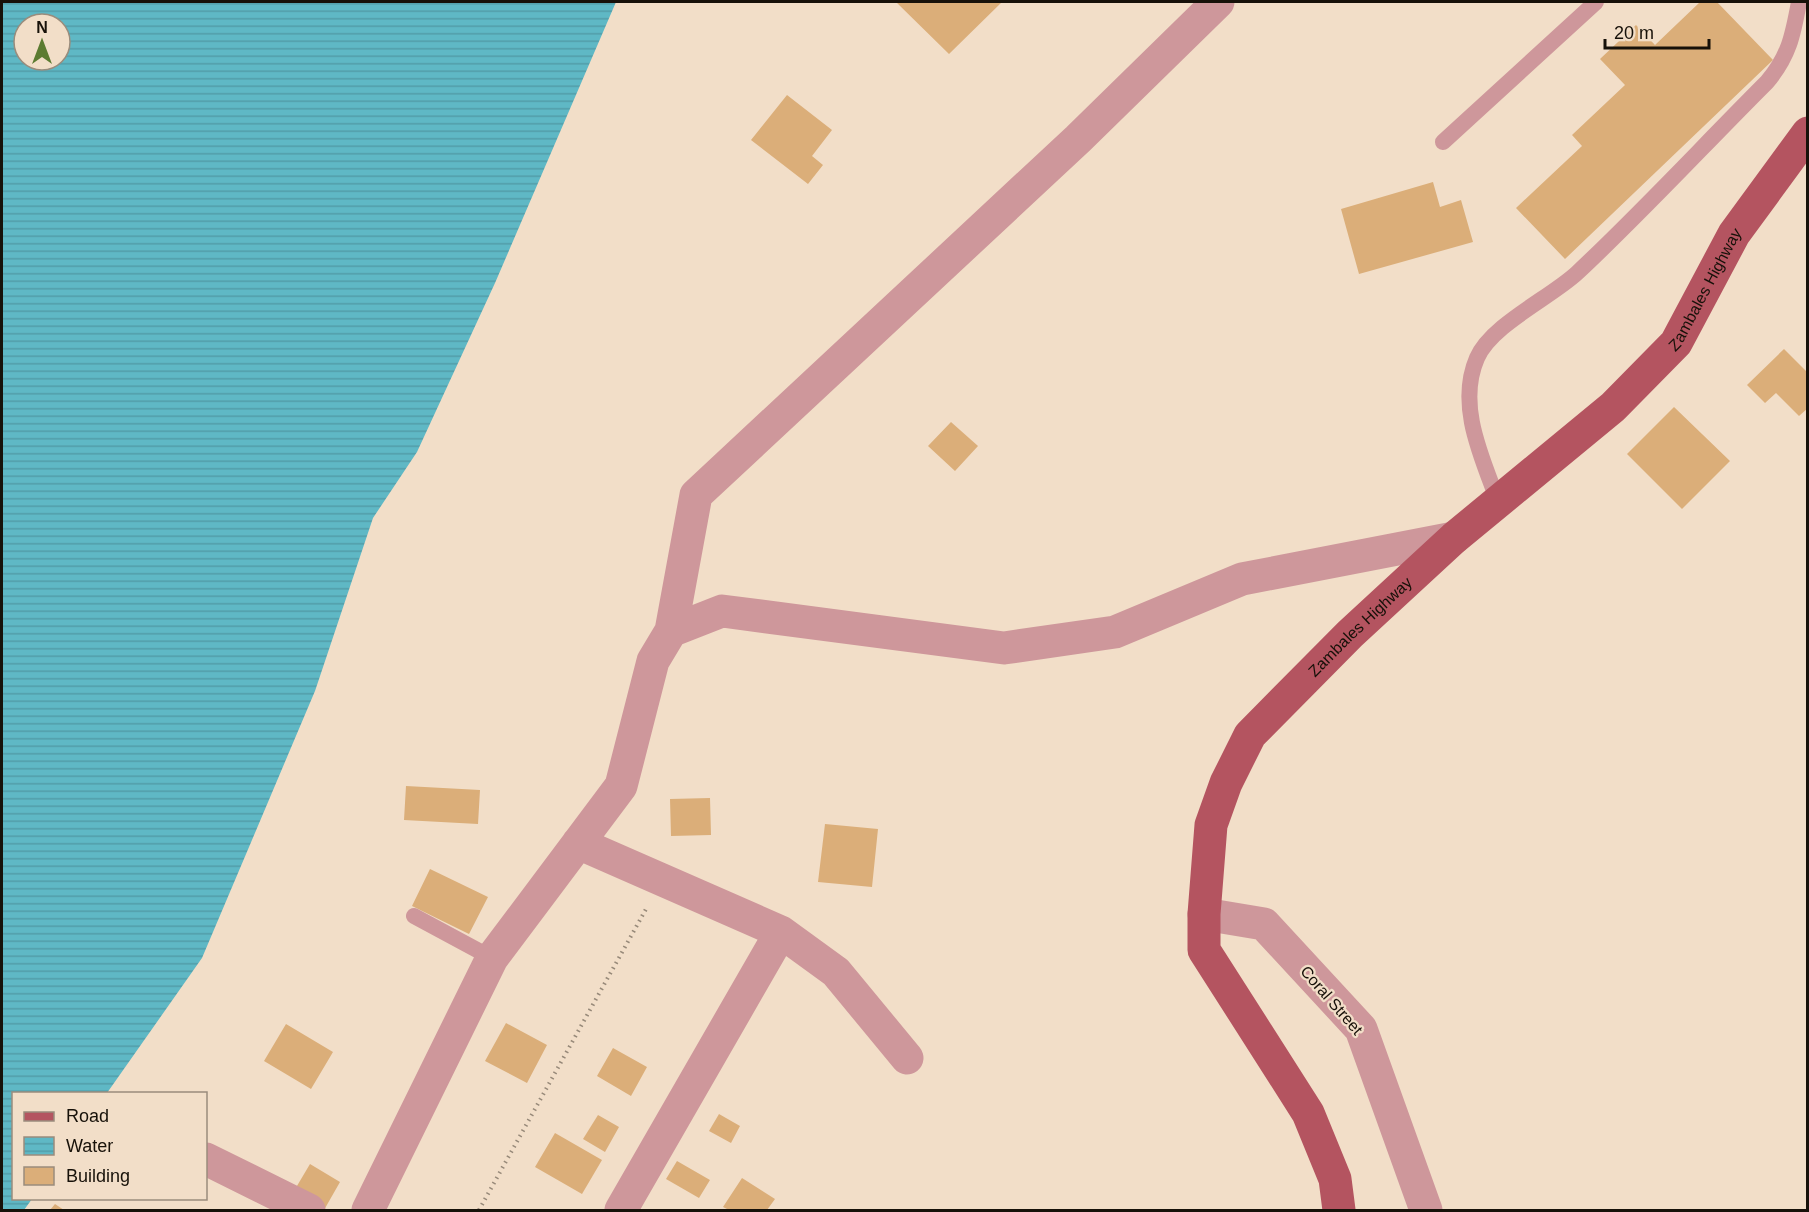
<svg xmlns="http://www.w3.org/2000/svg" width="1809" height="1212" font-family="Helvetica,sans-serif">
<style>
.water{fill:url(#water-rules);fill-rule:evenodd}
.building{fill:#dbae79}
.lines{fill:none;stroke-linecap:round;stroke-linejoin:round}
.path{stroke:#978979;stroke-width:4;stroke-dasharray:1.5 4.5;stroke-linecap:butt}
.service{stroke:#ce979b;stroke-width:16}
.minor{stroke:#ce979b;stroke-width:33}
.primary{stroke:#b45460;stroke-width:33}
.labels{text-anchor:middle;stroke-width:4.5;stroke-linejoin:round;paint-order:stroke}
.street-label{font-size:16px;fill:#171109;stroke:#f2dec8}
</style>
<defs>
<pattern id="water-rules" width="6" height="5" patternUnits="userSpaceOnUse" patternTransform="scale(1.5)"><rect width="6" height="5" fill="#5fb8c5"/><path d="M0 2.5h6" fill="none" stroke="#529da8"/></pattern>
</defs>
<rect width="100%" height="100%" fill="#f2dec8"/>
<path class="water" d="M2 2H616L495 283 417 452 373 518 315 691 202 958 107 1093 14 1094V1198L32 1199 24 1210H2ZM24 24H60V60H24Z"/>
<path class="building" d="M896 2H1002L949 54Z
M1700 2H1717L1773 60 1565 259 1516 208 1582 146 1572 135 1625 85 1600 59 1636 25 1655 45Z
M787 95 832 130 812 156 823 165 808 184 751 140Z
M1433 182 1440 207 1461 200 1473 242 1359 274 1341 209Z
M1784 349 1808 373V408L1799 416 1776 393 1765 403 1747 385Z
M1674 407 1730 461 1682 509 1627 454Z
M951 422 978 446 955 471 928 446Z
M406 786 480 790 478 824 404 820Z
M710 798 711 835 671 836 670 799Z
M825 824 878 829 872 887 818 882Z
M430 869 488 897 469 934 412 906Z
M506 1023 547 1045 527 1083 485 1061Z
M286 1024 333 1052 311 1089 264 1061Z
M613 1048 647 1067 631 1096 597 1076Z
M719 1114 740 1126 731 1143 709 1131Z
M598 1115 619 1127 605 1152 583 1139Z
M555 1133 602 1160 582 1194 535 1167Z
M677 1161 710 1180 699 1198 666 1179Z
M310 1164 340 1182 324 1210 291 1196Z
M742 1178 775 1199 767 1210H729L723 1207Z
M55 1204 64 1210H50Z"/>
<g class="lines">
<path class="path" d="M479 1210 646 909"/>
<path class="service" d="M1443 142 1596 2
M1499 504C1483 460 1456 406 1477 358 1491 325 1550 298 1577 273 1642 212 1703 146 1767 82 1789 56 1793 35 1799 2
M414 916 492 958"/>
<path class="minor" d="M671 631 696 495 1078 139 1218 2
M578 843 781 932 836 972 907 1058
M1204 914 1264 924 1361 1029 1426 1210
M206 1159 309 1210
M368 1210 492 958 621 786 653 661 671 631 722 611 1004 648 1115 632 1242 579 1454 538
M621 1210 781 932"/>
<path class="primary" id="s1" d="M1339 1210 1335 1179 1308 1113 1204 950V914L1211 825 1226 783 1250 735 1350 634 1454 538 1613 407 1676 343 1734 234 1808 133"/>
</g>
<g class="labels">
<g class="street-label">
<text dy="6" stroke="none"><textPath href="#s1" startOffset="1160">Zambales Highway</textPath></text>
<text dy="6" stroke="none"><textPath href="#s1" startOffset="674">Zambales Highway</textPath></text>
<text transform="translate(1332 1000) rotate(49)" y="6">Coral Street</text>
</g>
</g>
<rect width="1809" height="1212" fill="none" stroke="#171109" stroke-width="6"/>
<rect x="12" y="1092" width="195" height="108" fill="#f2dec8" stroke="#9a8c7c" stroke-width="1.5"/>
<rect x="24" y="1112" width="30" height="9" fill="#b45460" stroke="#9a8c7c" stroke-width="1.5"/>
<text x="66" y="1122" font-size="18" fill="#171109">Road</text>
<rect x="24" y="1137" width="30" height="18" fill="url(#water-rules)" stroke="#9a8c7c" stroke-width="1.5"/>
<text x="66" y="1152" font-size="18" fill="#171109">Water</text>
<rect x="24" y="1167" width="30" height="18" fill="#dbae79" stroke="#9a8c7c" stroke-width="1.5"/>
<text x="66" y="1182" font-size="18" fill="#171109">Building</text>
<g transform="translate(42 42)"><circle r="28" fill="#f2dec8" stroke="#9a8c7c" stroke-width="1.5"/>
<path d="M0-4.5L10 22L0 15L-10 22Z" fill="#5c7b31"/>
<text y="-9" font-size="16" font-weight="bold" text-anchor="middle" fill="#171109">N</text>
</g>
<path d="M1605 39v9h104v-9" fill="none" stroke="#171109" stroke-width="3"/>
<text x="1614" y="39" font-size="18" fill="#171109" stroke="#f2dec8" stroke-width="4.5" paint-order="stroke">20 m</text>
</svg>
